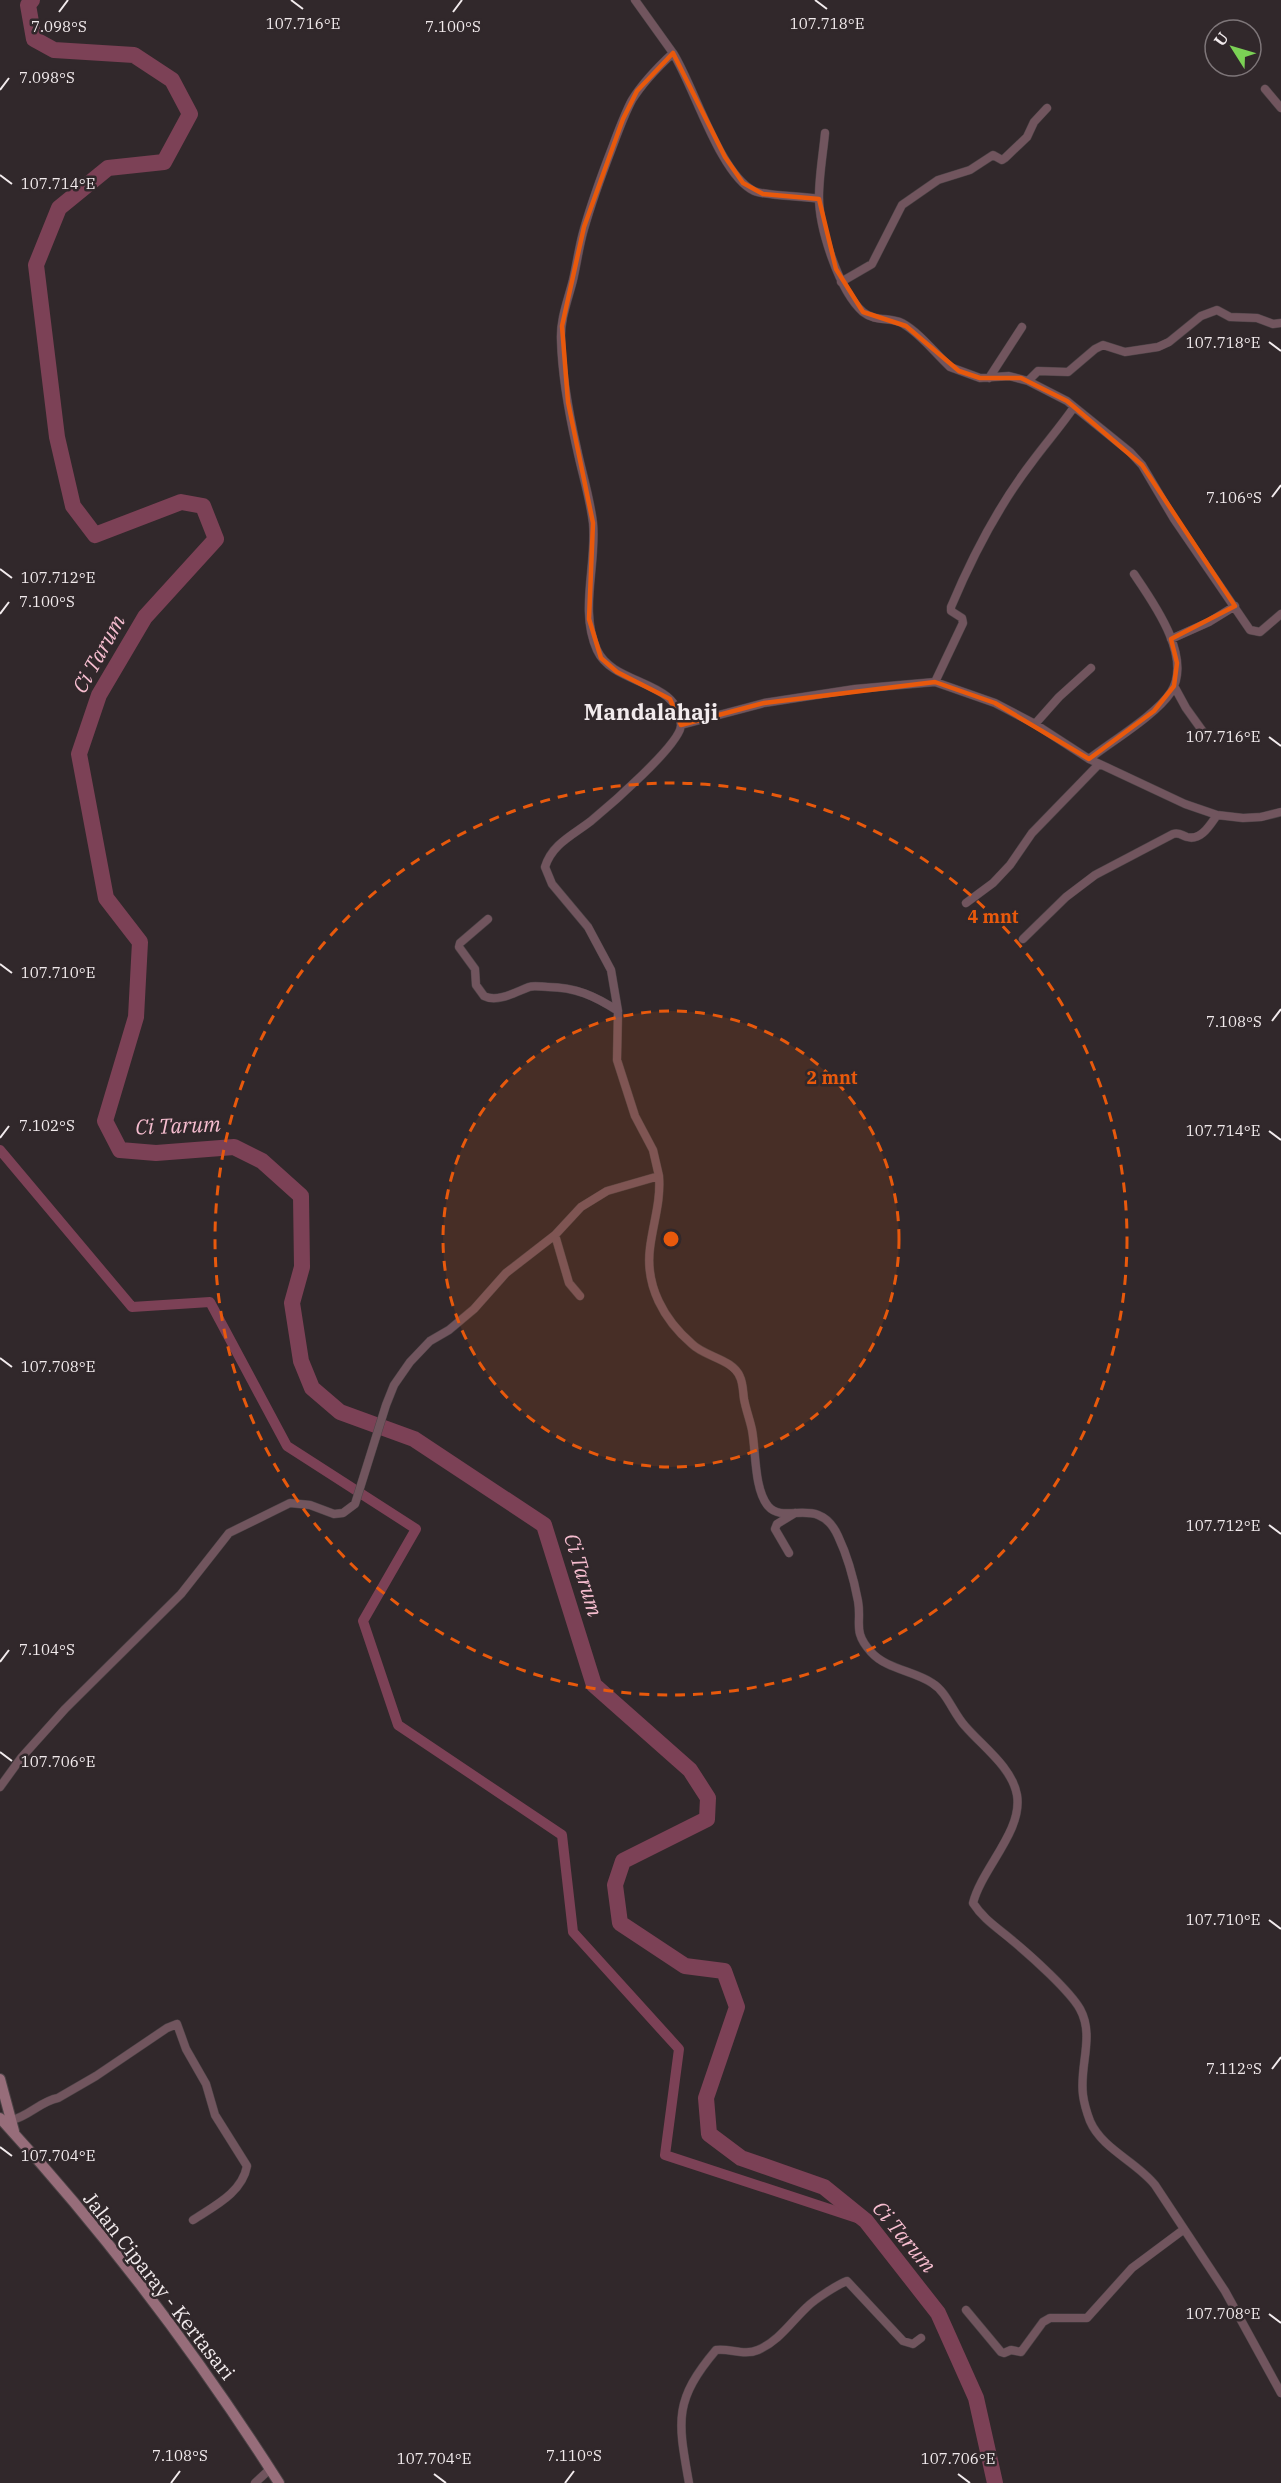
<svg xmlns="http://www.w3.org/2000/svg" width="1281" height="2483" font-family="'IBM Plex Serif',serif">
<style>
.lines{fill:none;stroke-linecap:round;stroke-linejoin:round}
.canal{stroke:#7c4156;stroke-width:10}
.river{stroke:#7c4156;stroke-width:16}
.street-casing{stroke:#4c4346;stroke-width:9}
.secondary-casing{stroke:#4c4346;stroke-width:12}
.street{stroke:#71555e;stroke-width:8}
.secondary{stroke:#976d7a;stroke-width:10}
.marked{fill:none;stroke:#e8590c;stroke-width:4.5;stroke-linejoin:round}
.ticks{fill:none;stroke:#f2ebed;stroke-width:2}
.ring{fill:none;stroke:#e8590c;stroke-width:3;stroke-dasharray:10 8}
.labels{text-anchor:middle;stroke-width:5;stroke-linejoin:round;paint-order:stroke}
.street-label{font-size:20px;fill:#f2ebed;stroke:#31282b}
.water-label{font-size:21px;font-style:italic;fill:#f6bdcf;stroke:#31282b}
.quarter-label{font-size:22px;font-weight:bold;fill:#f2ebed;stroke:#31282b}
.ticks-label{font-size:15px;text-anchor:middle;fill:#f2ebed;stroke:#31282b;stroke-width:5;stroke-linejoin:round;paint-order:stroke}
.centre{fill:#e8590c;stroke:#31282b;stroke-width:3}
.ring-label{font-size:18px;text-anchor:middle;font-weight:bold;fill:#e8590c;stroke:#31282b;stroke-width:5;stroke-linejoin:round;paint-order:stroke}
</style>
<rect width="100%" height="100%" fill="#31282b"/>
<g class="lines">
<path class="canal" d="M0 1150 132 1307 210 1302 287 1446 416 1529 363 1621 398 1725 562 1835 573 1932 679 2049 665 2155 866 2221"/>
<path class="river" d="M32 0 28 5 34 39 54 50 134 55 172 80 190 114 164 162 108 168 59 208 36 265 57 437 73 506 95 535 181 502 203 506 216 539 145 617 99 695 79 754 106 898 140 942 136 1017 105 1121 120 1150 156 1153 234 1147 262 1161 301 1196 302 1267 292 1303 301 1361 312 1388 340 1412 414 1439 544 1525 594 1685 690 1770 708 1798 707 1819 623 1861 615 1885 620 1923 685 1966 724 1971 737 2007 706 2098 709 2134 741 2158 824 2187 866 2221 938 2313 976 2398 995 2483"/>
<defs>
<path id="street" d="M635 0 673 53C658 67 643 82 632 100 624 115 618 132 612 148 602 174 592 201 584 229 579 246 577 263 573 280 568 300 560 319 561 340 562 376 569 414 577 449 582 473 590 498 593 523 597 564 579 611 597 650 614 687 679 678 681 725 681 744 608 807 591 821 573 835 552 844 545 867L552 884 588 927 611 970 618 1011 617 1060 635 1116 653 1150 659 1176
M673 53C694 86 720 175 754 191 765 196 803 196 819 199
M1265 89 1281 108
M825 133C823 154 819 176 819 197 819 228 839 291 863 312 875 322 890 317 902 323 920 333 935 353 950 367L980 378 1009 376 1028 381 1067 401 1130 452 1142 465 1174 519 1250 630 1260 632 1281 614
M841 282 872 264 902 205 938 180 970 170 993 155 1002 160 1005 158 1027 137 1034 122 1047 108
M989 378 1022 327
M1028 381 1038 371 1068 372 1095 349 1103 345 1125 352 1158 347 1169 342 1201 316 1217 310 1230 317 1257 318 1273 324 1281 323
M1171 639 1209 622 1235 606
M935 682 963 623 962 618 951 611V607C972 557 999 505 1032 462 1046 443 1061 426 1074 407
M1174 686 1186 708 1204 733
M1035 724 1059 697 1091 668
M681 725 764 703 855 689 935 682 995 703 1035 724 1089 759 1185 804 1217 815 1243 818 1261 817 1281 812
M1089 759C1112 741 1156 715 1171 692 1193 657 1153 602 1134 574
M966 903 993 883 1010 865 1032 833 1099 764
M488 919 460 943 459 947 475 969 476 985 484 996C497 1003 516 992 529 987 534 985 542 987 548 987 575 987 595 996 618 1011
M1023 939 1066 897 1095 875 1173 834C1179 832 1181 835 1187 837 1201 841 1210 825 1217 815
M555 1235 569 1283 580 1296
M789 1553 775 1529 777 1524 795 1513
M0 1787 21 1758 65 1709 181 1594 229 1533 290 1503 310 1505 334 1514 343 1513 355 1504 386 1405 394 1385 410 1362 430 1341 449 1330 474 1309 506 1273 555 1235 581 1207 607 1191 659 1176C661 1202 653 1223 650 1248 645 1286 664 1320 692 1344 705 1357 733 1359 740 1377 743 1383 743 1392 744 1399 746 1410 750 1420 752 1430 756 1451 754 1489 768 1506 785 1526 819 1494 838 1536 847 1555 854 1580 858 1601 862 1623 852 1631 871 1652 886 1669 914 1671 932 1683 947 1692 953 1713 965 1726 982 1746 1012 1767 1017 1795 1023 1831 982 1868 973 1903 984 1920 998 1928 1013 1941 1030 1955 1070 1991 1080 2009 1095 2036 1079 2066 1083 2095 1084 2103 1087 2113 1090 2121 1102 2149 1137 2162 1155 2185L1225 2291 1281 2393
M12 2120C29 2116 41 2101 58 2098L96 2076 167 2028 177 2024 186 2049 206 2084 215 2115 247 2166C242 2193 214 2206 193 2220
M966 2310 1001 2352 1004 2353 1011 2350 1021 2352 1043 2322 1050 2318H1087L1132 2268 1183 2230
M255 2483 270 2469
M689 2483C678 2421 673 2401 716 2350 730 2348 744 2356 758 2350 779 2341 791 2322 807 2307 815 2299 837 2285 847 2281L903 2341 913 2344 921 2338"/>
<path id="secondary" d="M0 2079 14 2131
M0 2118C103 2230 197 2354 279 2483"/>
</defs>
<use href="#street" class="street-casing"/>
<use href="#secondary" class="secondary-casing"/>
<use href="#street" class="street"/>
<use href="#secondary" class="secondary"/>
</g>
<path class="marked" d="M673 53 725 157 743 183 763 194 819 199 836 269 863 312 906 326 959 371 980 378H1021L1067 401 1142 465 1235 606 1171 639 1177 663 1174 686 1154 711 1089 759 995 703 935 682 764 703 681 725 670 699 617 672 601 658 589 619 593 523 568 402 562 326 584 227 623 119 637 91Z"/>
<path class="ticks" d="M291 0 303 9M815 0 827 9M59 12 68 0M453 12 462 0M0 90 9 78M0 175 12 184M1269 342 1281 351M1272 497 1281 485M0 569 12 578M0 614 9 602M1269 737 1281 746M0 964 12 973M1272 1021 1281 1009M1269 1131 1281 1140M0 1138 9 1126M0 1358 12 1367M1269 1525 1281 1534M0 1662 9 1650M0 1752 12 1761M1269 1920 1281 1929M1272 2069 1281 2057M0 2147 12 2156M1269 2314 1281 2323M434 2474 446 2483M958 2474 970 2483M171 2483 180 2471M565 2483 574 2471"/>
<circle cx="671" cy="1239" r="228" fill="#e8590c" fill-opacity=".12"/>
<g class="ring">
<circle cx="671" cy="1239" r="228"/>
<circle cx="671" cy="1239" r="456"/>
</g>
<g class="labels">
<g class="street-label">
<text transform="translate(159 2286) rotate(52)" y="7">Jalan Ciparay - Kertasari</text>
</g>
<g class="water-label">
<text transform="translate(99 654) rotate(-61)" y="7">Ci Tarum</text>
<text transform="translate(178 1126) rotate(-2)" y="7">Ci Tarum</text>
<text transform="translate(583 1575) rotate(73)" y="7">Ci Tarum</text>
<text transform="translate(904 2237) rotate(50)" y="7">Ci Tarum</text>
</g>
<g class="quarter-label">
<text x="651" y="720">Mandalahaji</text>
</g>
</g>
<g class="ticks-label">
<text x="303" y="29">107.716°E</text>
<text x="827" y="29">107.718°E</text>
<text x="453" y="32">7.100°S</text>
<text x="59" y="32">7.098°S</text>
<text x="47" y="83">7.098°S</text>
<text x="58" y="189">107.714°E</text>
<text x="1223" y="348">107.718°E</text>
<text x="1234" y="503">7.106°S</text>
<text x="58" y="583">107.712°E</text>
<text x="47" y="607">7.100°S</text>
<text x="1223" y="742">107.716°E</text>
<text x="58" y="978">107.710°E</text>
<text x="1234" y="1027">7.108°S</text>
<text x="47" y="1131">7.102°S</text>
<text x="1223" y="1136">107.714°E</text>
<text x="58" y="1372">107.708°E</text>
<text x="1223" y="1531">107.712°E</text>
<text x="47" y="1655">7.104°S</text>
<text x="58" y="1767">107.706°E</text>
<text x="1223" y="1925">107.710°E</text>
<text x="1234" y="2074">7.112°S</text>
<text x="58" y="2161">107.704°E</text>
<text x="1223" y="2319">107.708°E</text>
<text x="180" y="2461">7.108°S</text>
<text x="574" y="2461">7.110°S</text>
<text x="434" y="2464">107.704°E</text>
<text x="958" y="2464">107.706°E</text>
</g>
<circle cx="671" cy="1239" r="9" class="centre"/>
<g class="ring-label">
<text x="993" y="923">4 mnt</text>
<text x="832" y="1084">2 mnt</text>
</g>
<g transform="translate(1233 48) rotate(307)"><circle r="28" fill="#31282b" stroke="#7e7679" stroke-width="1.5"/>
<path d="M0-4.5L10 22L0 15L-10 22Z" fill="#7bd155"/>
<text y="-9" font-size="16" font-weight="bold" text-anchor="middle" fill="#f2ebed">U</text>
</g>
</svg>
